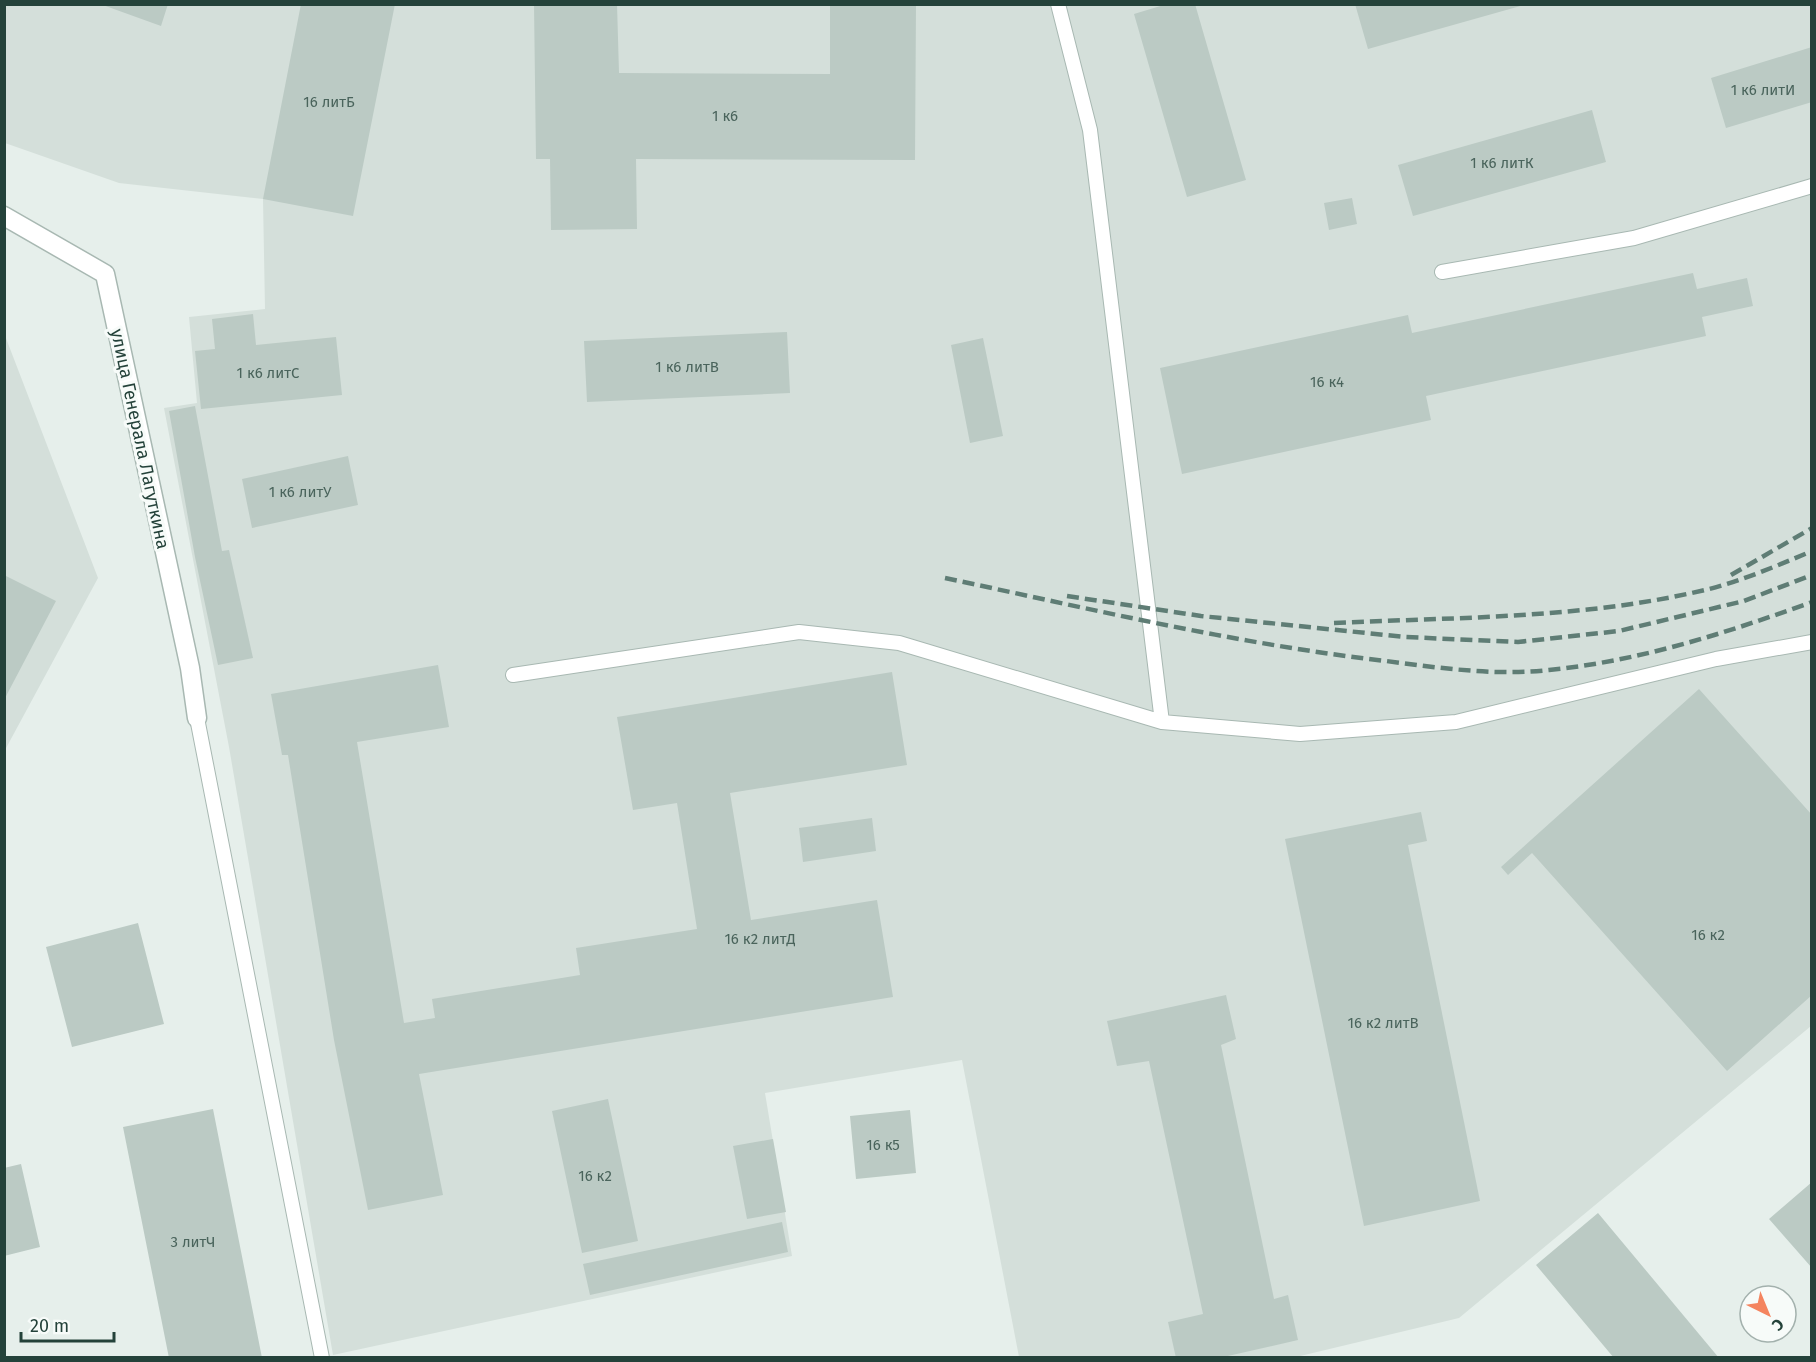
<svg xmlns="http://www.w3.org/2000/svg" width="1816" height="1362" font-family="'Fira Sans',sans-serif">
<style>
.built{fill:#d4dfda}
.building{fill:#bbcac4}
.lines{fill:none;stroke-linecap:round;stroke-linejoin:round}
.service-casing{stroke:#a8b8b2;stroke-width:16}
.minor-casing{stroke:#a8b8b2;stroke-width:21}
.service{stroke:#fff;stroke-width:14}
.minor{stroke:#fff;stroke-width:18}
.rail{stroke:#5f7d75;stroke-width:4.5;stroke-dasharray:12 6;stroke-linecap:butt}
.labels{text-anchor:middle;stroke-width:6;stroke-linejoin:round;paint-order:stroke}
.number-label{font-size:15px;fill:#4a645c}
.street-label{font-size:18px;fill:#24423a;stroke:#f7fbf9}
</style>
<rect width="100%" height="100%" fill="#e6efeb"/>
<path class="built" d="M5 5H1811V1026L1459 1318 1296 1357H1019L962 1060 765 1093 792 1256 333 1355 229 747 164 408 197 403 189 317 265 309 263 199 119 183 5 143Z
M4 333 98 578 5 750H4Z"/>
<path class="building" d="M100 4H168L161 26Z
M301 4H395L353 216 263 199Z
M534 4H617L619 73 830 74V4H916L915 160 636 159 637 229 551 230 550 159H536Z
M1167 4H1195L1246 180 1187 197 1134 14Z
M1355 4H1523L1524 5 1368 49Z
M1812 47V102L1726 128 1711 78Z
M1592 110 1606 162 1413 216 1398 165Z
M1352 198 1357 224 1329 230 1324 203Z
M1693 273 1697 289 1747 278 1753 306 1702 317 1706 336 1426 396 1431 420 1182 474 1160 368 1408 315 1412 333Z
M253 314 256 345 336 337 342 395 201 409 195 351 215 349 212 319Z
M787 332 790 393 587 402 584 341Z
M983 338 1003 436 970 443 951 345Z
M195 406 222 551 229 550 253 658 218 665 195 557 169 411Z
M348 456 358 505 252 528 242 479Z
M4 575 56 601 4 700Z
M438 665 449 727 357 742 404 1023 435 1018 432 999 580 975 576 948 697 929 677 803 633 810 617 717 892 672 907 765 730 793 751 920 877 900 893 997 419 1074 443 1195 368 1210 334 1040 288 755H282L271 694Z
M1699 689 1812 815V995L1727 1071 1532 853 1508 875 1501 867Z
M1421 812 1427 841 1408 845 1480 1201 1364 1226 1285 839Z
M872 818 876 851 803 862 799 828Z
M138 923 164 1024 72 1047 46 947Z
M1226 995 1236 1039 1221 1045 1274 1299 1288 1295 1298 1340 1219 1358H1176L1168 1322 1203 1314 1149 1061 1117 1066 1107 1021Z
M608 1099 638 1241 582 1253 552 1111Z
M213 1109 262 1358H169L123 1127Z
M910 1110 916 1173 856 1179 850 1116Z
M773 1139 786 1212 747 1219 733 1146Z
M21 1164 40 1247 4 1256V1168Z
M1812 1182V1268L1769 1219Z
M1598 1213 1719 1358H1614L1536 1265Z
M782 1222 788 1252 590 1295 583 1264Z"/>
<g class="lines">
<defs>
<path id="service" d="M1058 4 1090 130 1162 722
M1442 272 1634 238 1812 186
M513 675 799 632 899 643 1162 722 1300 734 1456 722 1716 659 1812 642
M197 718 322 1358"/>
<path id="minor" d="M4 216 105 274 190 668 197 718"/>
</defs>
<use href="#service" class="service-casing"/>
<use href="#minor" class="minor-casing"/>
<use href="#service" class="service"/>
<use href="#minor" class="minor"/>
<path class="rail" d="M1731 575 1812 528
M945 578C1091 609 1237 644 1386 661 1440 668 1495 676 1549 670 1640 661 1726 633 1812 602
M1067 596 1201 616 1405 637 1518 642 1619 631 1744 601 1812 575
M1334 623C1459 617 1586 619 1709 589 1744 580 1779 565 1812 551"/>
</g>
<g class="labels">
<g class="number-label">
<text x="1763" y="95">1 к6 литИ</text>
<text x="329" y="107">16 литБ</text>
<text x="725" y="121">1 к6</text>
<text x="1502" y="168">1 к6 литК</text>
<text x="687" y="372">1 к6 литВ</text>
<text x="268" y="378">1 к6 литС</text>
<text x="1327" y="387">16 к4</text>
<text x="300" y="497">1 к6 литУ</text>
<text x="1708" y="940">16 к2</text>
<text x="760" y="944">16 к2 литД</text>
<text x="1383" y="1028">16 к2 литВ</text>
<text x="883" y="1150">16 к5</text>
<text x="595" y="1181">16 к2</text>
<text x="193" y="1247">3 литЧ</text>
</g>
<g class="street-label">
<text transform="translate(140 439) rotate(78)" y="6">улица Генерала Лагуткина</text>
</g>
</g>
<rect width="1816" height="1362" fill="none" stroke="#24423a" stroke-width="12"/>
<g transform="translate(1768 1314) rotate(137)"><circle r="28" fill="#f7fbf9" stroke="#a3b1ad" stroke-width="1.5"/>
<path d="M0-4.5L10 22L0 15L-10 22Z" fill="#f4845f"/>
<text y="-9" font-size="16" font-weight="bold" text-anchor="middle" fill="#24423a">С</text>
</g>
<path d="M21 1332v9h93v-9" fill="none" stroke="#24423a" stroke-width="3"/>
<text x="30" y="1332" font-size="18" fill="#24423a" stroke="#f7fbf9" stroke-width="4.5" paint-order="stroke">20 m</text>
</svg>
